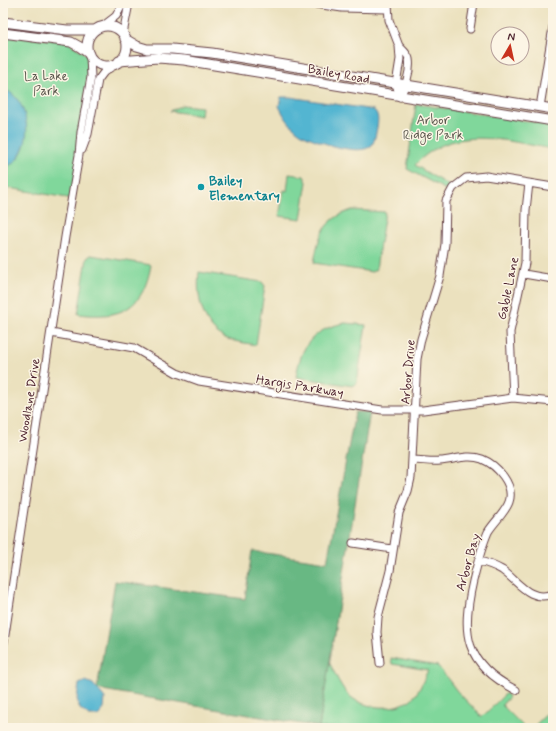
<svg xmlns="http://www.w3.org/2000/svg" width="556" height="731" font-family="Mynerve,sans-serif">
<style>
.green{fill:#80d79b;stroke:#657b63}
.forest{fill:#68b883;stroke:#596c57}
.water{fill:#53b5d1;stroke:#4e6a7e}
.lines{fill:none;stroke-linecap:round;stroke-linejoin:round}
.minor-casing{stroke:#623c41;stroke-width:9}
.major-casing{stroke:#623c41;stroke-width:11}
.minor{stroke:#fff;stroke-width:7}
.major{stroke:#fff;stroke-width:9}
.culture-dot{fill:#0f9aa8;stroke:#fcf5e5;stroke-width:1.5}
.labels{text-anchor:middle;stroke-width:3;stroke-linejoin:round;paint-order:stroke}
.street-label{font-size:13px;fill:#4a1f2b;stroke:#fcf5e5}
.park-label{font-size:13px;fill:#5a564d;stroke:#fcf5e5}
.culture-label{font-size:13px;font-weight:bold;fill:#0d838f;stroke:#fcf5e5;text-anchor:start}
</style>
<rect width="100%" height="100%" fill="#fcf5e5"/>
<filter id="ink" filterUnits="userSpaceOnUse"><feTurbulence type="fractalNoise" baseFrequency=".025" numOctaves="2"/><feDisplacementMap in="SourceGraphic" scale="8" xChannelSelector="R" yChannelSelector="G"/><feConvolveMatrix kernelMatrix="1 2 1 2 8 2 1 2 1" color-interpolation-filters="sRGB"/></filter>
<filter id="wash" filterUnits="userSpaceOnUse"><feTurbulence type="fractalNoise" baseFrequency=".012" numOctaves="4" result="noise"/><feDisplacementMap in="SourceGraphic" scale="16" xChannelSelector="R" yChannelSelector="G"/><feGaussianBlur stdDeviation="0.9" result="paint"/><feColorMatrix in="noise" values="0 0 0 0 0 0 0 0 0 0 0 0 0 0 0 0 0 1.4 0 .05"/><feComposite in="paint" operator="in"/></filter>
<g filter="url(#wash)">
<rect width="100%" height="100%" fill="#ebe1be"/>
<path class="green" d="M3 36 67 41 90 57 73 199 3 187Z
M416 104 553 125V149C503 141 454 123 415 165L449 186 446 190 407 169Z
M182 105 202 107 201 116 170 111Z
M289 174 304 176 307 182 301 219 279 216 284 190 287 191Z
M352 210 385 212 376 269 372 272 314 263C319 234 323 220 352 210Z
M91 255 151 265C143 310 121 319 78 314L87 258Z
M199 272 262 282 265 286 256 345C246 343 234 342 225 338 202 326 196 296 199 272Z
M345 323 366 325 357 383 353 386 296 377C301 345 313 329 345 323Z
M391 658 438 666 457 691 482 717 506 693 509 697 502 705 525 728H319L329 662C335 673 341 689 351 697 366 709 394 711 410 700 420 693 423 680 428 670L392 664Z
M553 707V728H532L553 708Z"/>
<path class="forest" d="M355 412H370L319 727 97 689 115 581 245 599 252 551 327 562Z"/>
<path class="water" d="M3 89C33 98 36 159 3 168Z
M281 97H290L374 110C379 115 378 121 377 127 376 133 375 140 372 145 361 158 315 141 302 134 291 127 284 117 279 106Z
M86 681 93 684 105 698 104 709 98 716H89L80 709 77 699 79 684Z"/>
</g>
<g filter="url(#ink)">
<g class="lines">
<defs>
<path id="minor" d="M309 3 342 8 387 9
M388 3 389 20 399 46 400 59 396 84 400 97
M103 26 116 16 123 3
M470 29 474 3
M123 34 129 3
M399 46C403 50 408 54 409 59 411 71 405 87 400 97
M540 107 553 27
M82 150 88 134 98 80 104 72 117 63
M524 274 553 279
M51 333 134 348 177 373 199 381 382 410H423L513 398 553 402
M513 398 510 332 525 263 526 210 529 183
M413 460C422 460 431 462 440 461 454 460 468 454 482 459 497 465 515 485 509 502 505 513 494 522 488 532 481 548 477 565 473 581 461 633 464 664 516 690
M353 543 392 549
M479 561C487 563 495 566 502 570 518 581 530 603 553 594
M3 648 65 237 79 155 81 132 91 77 90 57
M380 663 377 632 378 617 390 571 399 513 408 491 411 478 417 359 421 339 440 276 445 244 446 201 453 188 466 178 486 176 553 187"/>
<path id="major" d="M3 22 67 30H95
M87 46a20 20 0 1 1 40 0a20 20 0 1 1-40 0Z
M3 33 71 42 80 47 89 54
M125 39 137 46 147 49H172L212 53 553 109
M119 61 158 58 184 60 553 121"/>
</defs>
<use href="#minor" class="minor-casing"/>
<use href="#major" class="major-casing"/>
<use href="#minor" class="minor"/>
<use href="#major" class="major"/>
</g>
</g>
<circle class="culture-dot" cx="201" cy="187" r="4"/>
<g class="labels">
<g class="street-label">
<text transform="translate(339 73) rotate(10)" y="5">Bailey Road</text>
<text transform="translate(507 288) rotate(-78)" y="5">Gable Lane</text>
<text transform="translate(407 372) rotate(-85)" y="5">Arbor Drive</text>
<text transform="translate(300 385) rotate(9)" y="5">Hargis Parkway</text>
<text transform="translate(28 400) rotate(-81)" y="5">Woodlane Drive</text>
<text transform="translate(467 562) rotate(-74)" y="5">Arbor Bay</text>
</g>
<g class="park-label">
<text x="46" y="80">La Lake<tspan x="46" dy="15">Park</tspan></text>
<text x="433" y="124">Arbor<tspan x="433" dy="15">Ridge Park</tspan></text>
</g>
<g class="culture-label">
<text x="209" y="185">Bailey<tspan x="209" dy="15">Elementary</tspan></text>
</g>
</g>
<rect width="556" height="731" fill="none" stroke="#fcf5e5" stroke-width="16"/>
<g transform="translate(510 46) rotate(9)"><circle r="19" fill="#fcf5e5" stroke="#b59f9b"/>
<path d="M0-3L7 15L0 10L-7 15Z" fill="#c8321e"/>
<text y="-6" font-size="11" font-weight="bold" text-anchor="middle" fill="#4a1f2b">N</text>
</g>
</svg>
